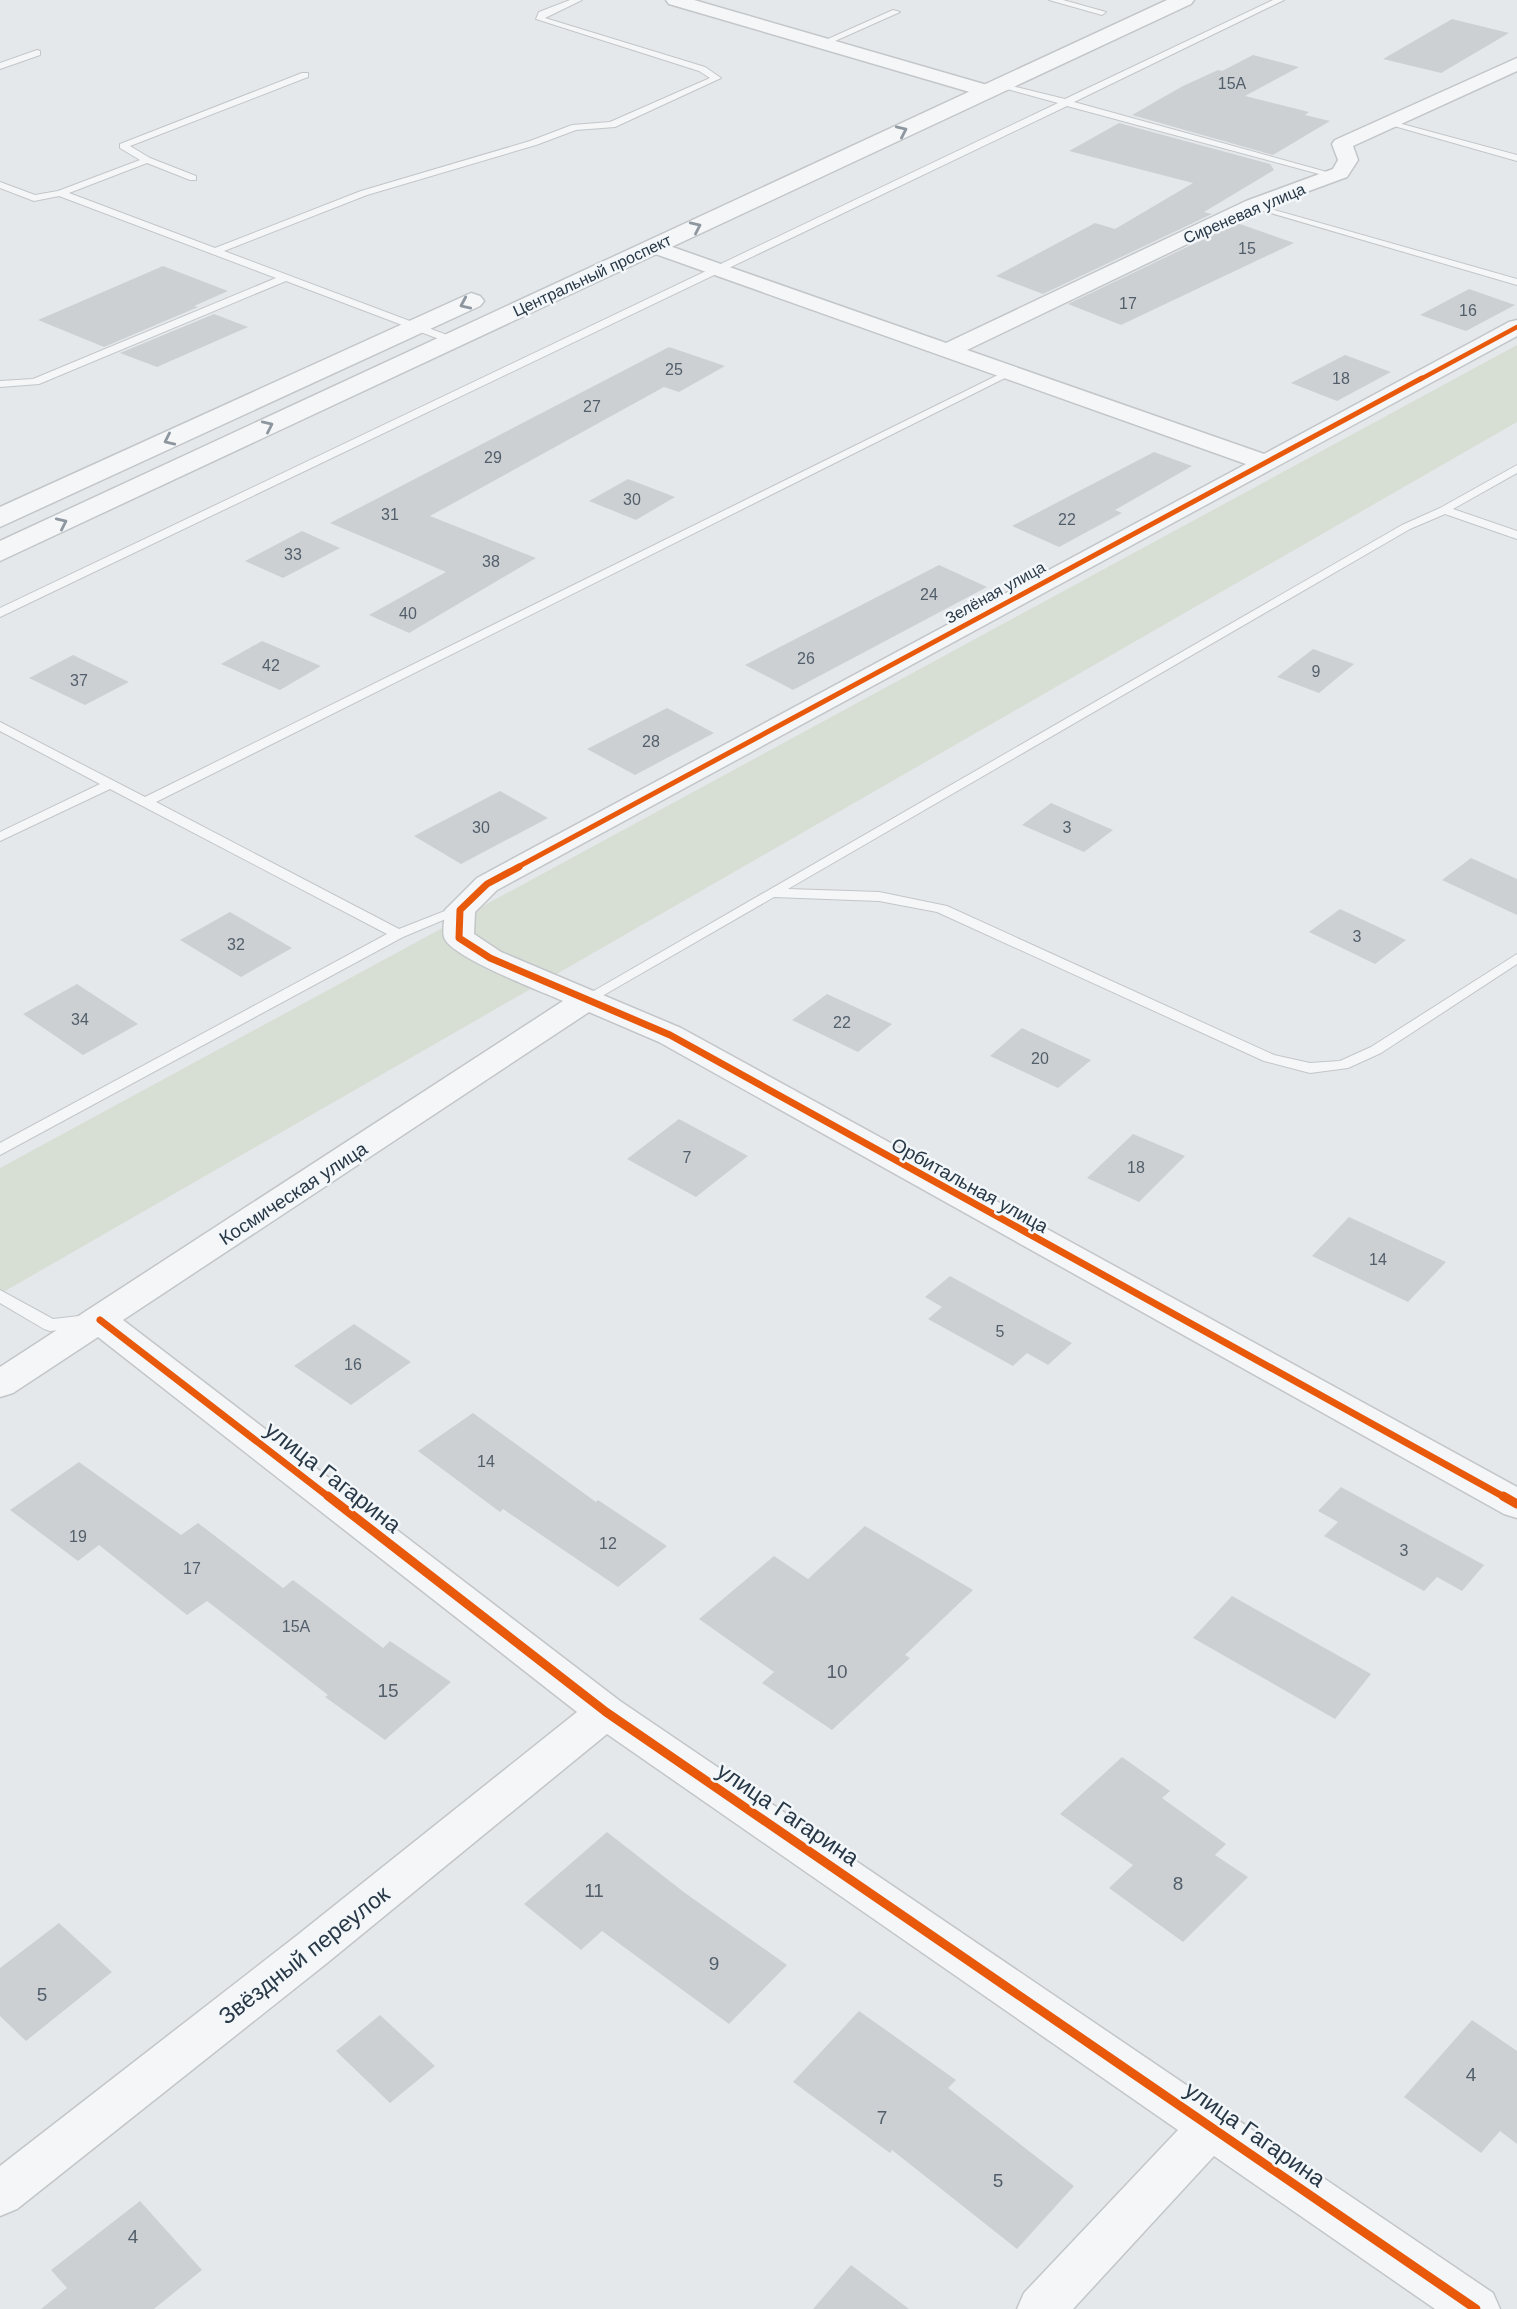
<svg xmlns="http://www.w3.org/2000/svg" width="1517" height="2309" font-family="Helvetica,sans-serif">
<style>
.green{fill:#d7dfd5}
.building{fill:#cdd0d3}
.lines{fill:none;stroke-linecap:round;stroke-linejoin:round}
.service-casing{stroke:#c3c6c9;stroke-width:2}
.minor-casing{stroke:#c3c6c9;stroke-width:3}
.tertiary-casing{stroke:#c3c6c9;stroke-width:3}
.service{fill:#f4f6f7;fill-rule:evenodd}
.minor{fill:#f4f6f7;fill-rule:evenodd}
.tertiary{fill:#f4f6f7;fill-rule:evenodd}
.cycleway-far3-casing{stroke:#f3f7f9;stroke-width:7}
.cycleway-far2-casing{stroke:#f3f7f9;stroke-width:9}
.cycleway-far1-casing{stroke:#f3f7f9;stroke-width:11}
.cycleway-casing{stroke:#f3f7f9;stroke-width:13}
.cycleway-far3{stroke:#e8590c;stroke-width:4.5}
.cycleway-far2{stroke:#e8590c;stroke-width:5}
.cycleway-far1{stroke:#e8590c;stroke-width:7}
.cycleway{stroke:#e8590c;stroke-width:9}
.oneway{stroke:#8e979f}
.labels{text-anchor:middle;stroke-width:5;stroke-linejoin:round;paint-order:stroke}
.number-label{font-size:16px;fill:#525f6b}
.far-street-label{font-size:16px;fill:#283847;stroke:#f3f7f9}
.street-label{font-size:19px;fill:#283847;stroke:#f3f7f9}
.near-number-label{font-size:19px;fill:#525f6b}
.near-street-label{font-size:23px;fill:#283847;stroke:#f3f7f9}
</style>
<rect width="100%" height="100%" fill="#e5e8eb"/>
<path class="green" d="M1517 345V422L0 1294V1168Z"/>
<path class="building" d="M1452 19 1509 33 1441 73 1383 59Z
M1253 55 1299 67 1245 96 1309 112 1305 115 1330 121 1273 155 1132 115 1183 86 1218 70 1222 71Z
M1119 123 1270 164 1274 170 1204 212 1212 214 1043 294 996 276 1095 223 1115 229 1193 183 1069 151Z
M1237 223 1294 243 1121 325 1068 304Z
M163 266 228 291 194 306 198 307 104 347 38 320Z
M1469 289 1515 305 1466 331 1420 315Z
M214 314 248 327 157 367 120 353Z
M669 347 725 366 679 392 664 387 430 516 536 558 409 633 369 615 446 572 330 523Z
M1345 355 1391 372 1337 401 1291 383Z
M1154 452 1192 466 1115 510 1122 513 1059 547 1012 526Z
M628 479 675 497 636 520 589 501Z
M302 531 340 548 283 578 245 561Z
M939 565 987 587 793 690 745 665Z
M262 641 321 666 280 690 221 664Z
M1313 649 1354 664 1319 693 1277 677Z
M73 655 129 682 85 705 29 678Z
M667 708 714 733 635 775 587 749Z
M500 791 548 818 461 864 414 836Z
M1051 803 1113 830 1084 852 1022 825Z
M1471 858 1517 879V915L1442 880Z
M1340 909 1406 940 1375 964 1309 932Z
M230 912 292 948 241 977 180 940Z
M77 984 138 1024 83 1055 23 1014Z
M827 994 892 1024 858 1052 792 1020Z
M1022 1028 1091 1060 1058 1088 990 1056Z
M679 1119 748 1156 696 1197 627 1159Z
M1133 1134 1185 1156 1139 1202 1087 1178Z
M1349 1217 1446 1262 1408 1302 1312 1256Z
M950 1276 1072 1343 1048 1365 1027 1353 1013 1366 928 1319 942 1307 925 1297Z
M354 1324 411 1362 351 1405 294 1366Z
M473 1413 596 1502 598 1500 667 1546 618 1587 503 1509 500 1512 418 1451Z
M79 1462 181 1535 198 1523 283 1588 293 1580 383 1648 390 1641 451 1682 385 1740 325 1697 328 1695 207 1601 187 1615 99 1545 78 1561 10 1510Z
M1341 1487 1484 1565 1462 1591 1437 1577 1424 1591 1324 1536 1338 1522 1318 1511Z
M865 1526 973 1590 905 1655 910 1658 832 1730 762 1683 774 1672 699 1619 774 1556 808 1579Z
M1232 1596 1371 1674 1335 1719 1193 1638Z
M1122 1757 1170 1791 1162 1798 1226 1844 1215 1855 1248 1877 1183 1942 1109 1888 1133 1865 1060 1814Z
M607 1832 685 1893 787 1965 729 2024 602 1931 581 1950 524 1904Z
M59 1923 112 1972 26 2041 0 2016V1968Z
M859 2011 956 2080 948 2088 1074 2186 1017 2249 892 2150 890 2153 793 2082Z
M380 2015 435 2066 390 2103 336 2051Z
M1472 2020 1517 2051V2144L1500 2131 1481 2153 1404 2097Z
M140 2201 202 2270 154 2309H41L67 2288 51 2270Z
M851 2265 909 2309H813Z"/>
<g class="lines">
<defs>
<path id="service" d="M570 0H582L545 18 705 67 721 78 615 127 576 130 536 145 367 195 224 251 455 338V342H447L286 281 39 384 0 387V381L33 379 276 278 59 196 34 201 0 188V182L35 195 58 191 140 160 120 148V144L302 73H308V77L130 146 150 158 196 176V180H190L147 163 69 193 215 248 361 191 530 141 572 125 610 122 710 78 699 71 536 19 539 12Z
M1049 0H1063L1106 12 1102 15Z
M1273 0H1284L1074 102 1334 174V178L1067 106 0 617V608L1058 103 1000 87V83L1065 99Z
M893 10 900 12 826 45 819 43Z
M37 50 40 51V55L0 69V63Z
M1387 120 1517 155V161L1387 124Z
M1250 203 1517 279V285L1250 207Z
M1006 371 1015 373 156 802 399 929 455 907 460 906 467 910 403 937 0 1155V1143L387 934 110 789 0 841V832L100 784 0 731V722L145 797Z
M1517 465V473L1453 509 1517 531V539L1445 514 1410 529 788 889 879 892 947 906 1274 1055 1310 1063 1340 1061 1371 1047 1517 954V964L1381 1053 1348 1068 1310 1073 1264 1061 937 912 879 901 774 897 590 1003 585 1004 578 1000 1402 525 1440 508Z
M0 1290 53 1319 88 1315 94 1317 96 1321 94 1325 88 1327 50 1331 44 1329 0 1303Z"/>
<path id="minor" d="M666 0H694L994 87 996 91 994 95H980L669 4Z
M1517 58V71L1353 146 1358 160 1347 177 1260 209 967 350 1264 454 1509 322 1517 320V336L497 890 475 912 474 934 501 952 681 1028 1517 1487V1518L1504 1514 659 1042 589 1012 123 1320 620 1701 1493 2293 1500 2309H1435L1214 2156 1073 2309H1017L1024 2293 1178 2130 607 1734 327 1963 17 2209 0 2216V2166L295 1937 577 1712 98 1337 13 1393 0 1397V1367L563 1001C543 992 448 956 444 937 442 930 445 918 445 910L477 878 1246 464 647 251 643 247 647 243H661L946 343 1246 201 1333 169 1338 160 1332 144 1335 140Z"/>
<path id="tertiary" d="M1167 0H1194L1191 4 0 561V541Z
M471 293 480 296 484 301 480 306 0 527V507Z"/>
</defs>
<use href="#service" class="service-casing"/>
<use href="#minor" class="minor-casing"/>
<use href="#tertiary" class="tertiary-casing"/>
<use href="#service" class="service"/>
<use href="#minor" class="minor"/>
<use href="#tertiary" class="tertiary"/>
<defs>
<path id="cycleway-far3" d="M1419 380 1517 327"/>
<path id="cycleway-far2" d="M516 868 1422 378"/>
<path id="cycleway-far1" d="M519 867 487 884 460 910 459 938 490 958 670 1035 1506 1498
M100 1320 330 1498"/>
<path id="cycleway" d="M328 1496 606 1712 1476 2309
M1503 1496 1517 1504"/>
</defs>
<use href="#cycleway-far3" class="cycleway-far3-casing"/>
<use href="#cycleway-far2" class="cycleway-far2-casing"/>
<use href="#cycleway-far1" class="cycleway-far1-casing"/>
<use href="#cycleway" class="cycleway-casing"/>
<use href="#cycleway-far3" class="cycleway-far3"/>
<use href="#cycleway-far2" class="cycleway-far2"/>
<use href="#cycleway-far1" class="cycleway-far1"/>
<use href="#cycleway" class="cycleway"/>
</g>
<defs><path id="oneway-chevron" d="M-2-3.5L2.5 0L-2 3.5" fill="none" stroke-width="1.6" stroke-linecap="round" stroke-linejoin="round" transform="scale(1.75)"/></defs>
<g class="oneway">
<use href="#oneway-chevron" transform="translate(902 131) rotate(-25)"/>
<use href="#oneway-chevron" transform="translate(696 227) rotate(-25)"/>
<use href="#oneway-chevron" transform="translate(465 304) rotate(156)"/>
<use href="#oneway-chevron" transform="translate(268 426) rotate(-25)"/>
<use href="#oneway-chevron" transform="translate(169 440) rotate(155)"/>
<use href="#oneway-chevron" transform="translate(62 523) rotate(-25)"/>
</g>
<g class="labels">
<g class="number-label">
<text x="1232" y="89">15А</text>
<text x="1247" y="254">15</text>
<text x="1128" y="309">17</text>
<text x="1468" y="316">16</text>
<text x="674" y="375">25</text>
<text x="1341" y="384">18</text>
<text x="592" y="412">27</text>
<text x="493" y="463">29</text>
<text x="632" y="505">30</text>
<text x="390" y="520">31</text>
<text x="1067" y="525">22</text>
<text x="293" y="560">33</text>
<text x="491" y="567">38</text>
<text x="929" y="600">24</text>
<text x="408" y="619">40</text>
<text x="806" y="664">26</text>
<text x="271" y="671">42</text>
<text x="1316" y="677">9</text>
<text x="79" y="686">37</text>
<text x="651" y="747">28</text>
<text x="481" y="833">30</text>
<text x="1067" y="833">3</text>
<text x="1357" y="942">3</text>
<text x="236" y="950">32</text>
<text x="80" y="1025">34</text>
<text x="842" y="1028">22</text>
<text x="1040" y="1064">20</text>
<text x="687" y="1163">7</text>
<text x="1136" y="1173">18</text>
<text x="1378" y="1265">14</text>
<text x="1000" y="1337">5</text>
<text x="353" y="1370">16</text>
<text x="486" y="1467">14</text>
<text x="78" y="1542">19</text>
<text x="608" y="1549">12</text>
<text x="1404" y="1556">3</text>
<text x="192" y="1574">17</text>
<text x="296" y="1632">15А</text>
</g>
<g class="far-street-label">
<text transform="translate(1244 213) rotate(-23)" y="6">Сиреневая улица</text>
<text transform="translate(592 275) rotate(-25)" y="6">Центральный проспект</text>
<text transform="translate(995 592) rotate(-29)" y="6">Зелёная улица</text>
</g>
<g class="street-label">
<text transform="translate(970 1185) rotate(29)" y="7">Орбитальная улица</text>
<text transform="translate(293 1193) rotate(-33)" y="7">Космическая улица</text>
</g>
<g class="near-number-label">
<text x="837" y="1678">10</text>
<text x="388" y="1697">15</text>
<text x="1178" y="1890">8</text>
<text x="594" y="1897">11</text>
<text x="714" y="1970">9</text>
<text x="42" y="2001">5</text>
<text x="1471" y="2081">4</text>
<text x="882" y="2124">7</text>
<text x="998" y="2187">5</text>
<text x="133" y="2243">4</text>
</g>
<g class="near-street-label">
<text transform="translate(333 1477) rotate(38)" y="8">улица Гагарина</text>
<text transform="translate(788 1814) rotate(34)" y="8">улица Гагарина</text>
<text transform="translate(304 1955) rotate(-38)" y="8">Звёздный переулок</text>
<text transform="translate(1255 2134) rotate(35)" y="8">улица Гагарина</text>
</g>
</g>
</svg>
